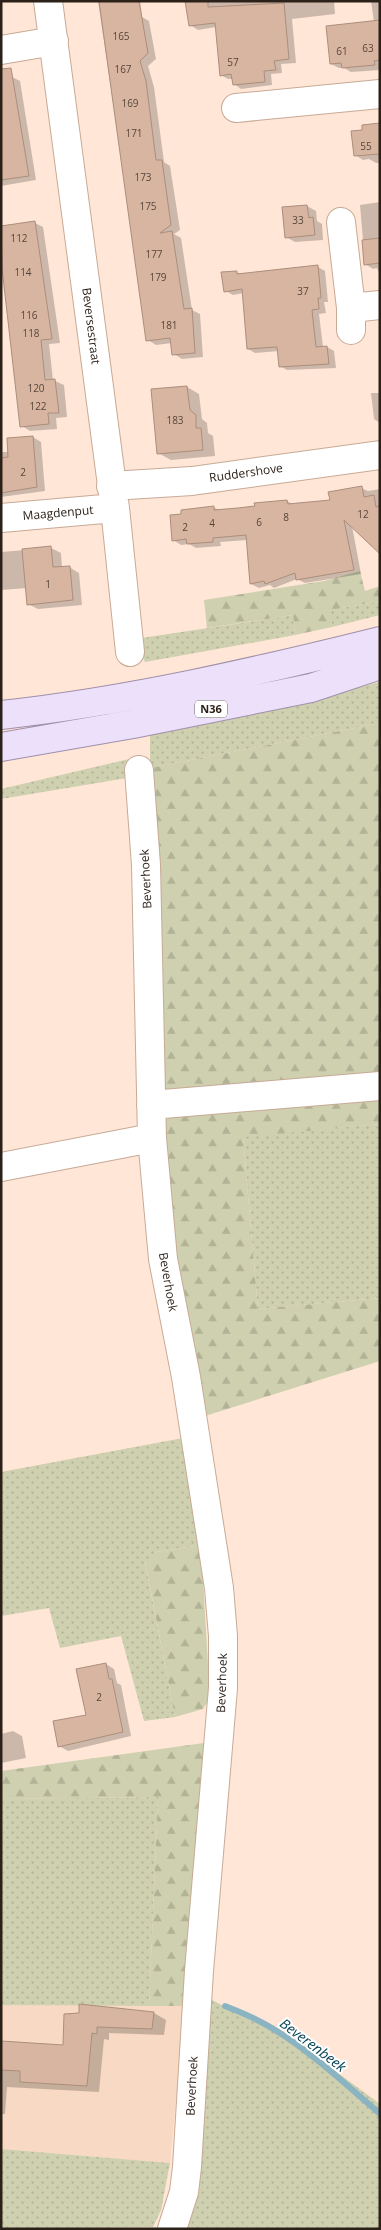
<svg xmlns="http://www.w3.org/2000/svg" width="381" height="2230" font-family="'Open Sans',sans-serif">
<style>
.built{fill:#f7d9c4}
.grass{fill:url(#grass-dots)}
.forest{fill:url(#forest-firs)}
.shadow{fill:#0003}
.lines{fill:none;stroke-linecap:round;stroke-linejoin:round}
.stream{stroke:#8bb4c3;stroke-width:6}
.building{fill:#d8b5a1;stroke:#ab8e7c}
.minor-casing{stroke:#c7aa96;stroke-width:30}
.major-casing{stroke:#a090ab;stroke-width:30}
.minor{stroke:#fff;stroke-width:28}
.major{stroke:#ece0fb;stroke-width:28}
.labels{text-anchor:middle;stroke-width:4;stroke-linejoin:round;paint-order:stroke}
.number-label{font-size:10px;fill:#57463b}
.shield{fill:#fff;stroke:#6b645e;stroke-width:1}
.shield-label{font-size:11px;font-weight:bold;fill:#2c2119}
.street-label{font-size:12px;fill:#2c2119;stroke:#fff}
.water-label{font-size:14px;font-style:italic;fill:#084455;stroke:#fff}
</style>
<defs>
<pattern id="grass-dots" width="8" height="8" patternUnits="userSpaceOnUse" patternTransform="scale(1.25)"><rect width="8" height="8" fill="#ced0af"/><path d="M2 2h.1M6 6h.1" fill="none" stroke="#b1b296" stroke-width="1.8" stroke-linecap="round"/></pattern>
<pattern id="forest-firs" width="22" height="20" patternUnits="userSpaceOnUse" patternTransform="scale(1.25)"><rect width="22" height="20" fill="#ced0af"/><path d="M5 1l3.5 6h-7zM16 11l3.5 6h-7z" fill="#b1b296"/></pattern>
</defs>
<rect width="100%" height="100%" fill="#ffe6d6"/>
<path class="built" d="M1 2005 185 2006 170 2163 1 2149Z"/>
<path class="grass" d="M380 601V615L332 627 330 610Z
M293 615 295 635 145 662 142 655V638Z
M380 682V723L150 768V732L315 698Z
M129 759 133 764V777L1 799V789Z
M380 1124V1298L258 1309 243 1136Z
M183 1438 201 1545 156 1552 145 1562 175 1717 144 1721 121 1636 60 1648 49 1608 1 1616V1472Z
M158 1797 149 2006 1 2005V1799Z
M210 1999 300 2045 380 2104V2229H183L199 2187Z
M1 2149 170 2163 161 2210 153 2227 1 2229Z"/>
<path class="forest" d="M360 571 365 591 380 586V601L331 610 332 627 295 635 293 615 207 628 204 600 324 581Z
M380 723V1124L243 1137 258 1309 380 1298V1361L205 1416 178 1261 164 1130 150 768Z
M201 1545 210 1698 203 1709 175 1717 145 1561 156 1552Z
M204 1743 185 2006H149L158 1797 1 1799V1771Z"/>
<path class="shadow" d="M98 1H140L142 17 149 21 156 59 148 66 154 87 164 162 170 166 180 230 174 234 181 238 192 310 200 314 203 357 182 359 174 354 172 343 156 345 148 340Z
M187 1H334L335 14 292 19 296 63 281 64 282 73 271 74 272 85 241 89 234 84 233 79H228L221 75 216 27 198 30 190 25Z
M371 1H380V70L351 72 344 68H339L331 64 374 22Z
M12 77 20 81 36 180 1 186V78Z
M380 125V163H376L369 159 363 160 355 155 364 131Z
M380 202V275L377 268 373 269 365 264 360 205Z
M307 206 316 211 317 221 322 224 323 240 295 242 286 237Z
M35 223 43 227 60 343 49 344 53 380 64 385 67 417 56 418 57 429 30 431 22 426 20 266 1 248V227Z
M318 267 325 271 328 302H324L326 313 319 314 323 347H327L334 351 336 368 287 370 280 366 279 351 255 353 248 349 244 293 233 295 226 291 236 272 241 274Z
M187 387 199 394 202 419 207 423 208 433 213 436 215 456 171 460 158 453Z
M371 393H380V423L374 419Z
M33 437 41 442 45 491 1 497V452H9Z
M361 488 368 491 380 489V553L352 526 361 574 305 583 297 579 274 588 270 585 259 588 251 584 247 540 220 542 221 546 196 548 189 544 181 545 173 540 213 507 219 510 256 507 287 501 294 505 331 501Z
M51 548 61 553 62 568 69 567 79 573 82 605 38 609 28 604 27 588 1 590V552Z
M106 1664 114 1669 117 1683 121 1685 131 1736 68 1751 59 1746 87 1716Z
M13 1731 22 1736 26 1758 1 1763V1734Z
M154 2013 166 2020 164 2035 109 2033V2040L104 2039 99 2092 7 2087 5 2114H1V2043L64 2046 65 2015Z"/>
<g class="lines">
<path class="stream" d="M225 2006C235 2010 246 2014 257 2020 298 2040 345 2083 380 2114"/>
</g>
<path class="building" d="M99 1H139L148 53 140 61 146 81 156 160H162L171 225 160 233 172 231 184 309 192 308 195 353 172 355 170 338 146 341Z
M185 1H208V7L284 3 289 59 274 61 276 70 264 71 265 82 233 85 231 74 220 76 215 23 189 26Z
M380 20V60L374 61 375 65 342 68 341 63 330 64 326 26Z
M11 68 29 176 1 180V69Z
M380 123V154L354 156 351 131 362 130V125Z
M307 205 309 218 313 217 315 235 285 238 282 207Z
M35 221 52 339 41 340 45 380 55 379 59 413H48L49 424 20 427 2 268 1 226Z
M380 238V263L364 265 362 240Z
M318 265 321 298H318L319 309 312 310 316 347 327 346 329 364 279 367 277 347 247 349 242 289 224 292 221 272 237 271V274Z
M187 386 190 410 196 415V428H201L203 450 157 454 151 389Z
M33 436 37 487 1 493V458L8 457 7 438Z
M362 486 364 497 374 495 376 507 380 506V554L344 520 354 570 296 580 295 573 265 584 264 581 250 584 246 535 213 538V542L187 544 186 539 172 541 170 515 181 514V510L214 506V510L238 508 255 506 254 503 287 500 288 504 330 500 328 492Z
M51 546 53 567 70 566 73 600 27 605 22 549Z
M106 1663 109 1679H112L123 1732 58 1747 53 1721 86 1715 76 1669Z
M79 2004 154 2012 152 2029 97 2027V2034L92 2033 87 2086 20 2082V2071L1 2070V2041L63 2045 64 2014 79 2013Z"/>
<g class="lines">
<defs>
<path id="minor" d="M48 1 115 508 130 652
M1 50 54 41
M236 108 380 94
M341 222 351 308V330
M351 308 380 305
M111 486 192 481 380 455
M1 518 115 508
M139 770 146 865 152 1138 163 1259 186 1377 219 1588 223 1636V1688L199 1971 187 2167 184 2192 172 2229
M151 1105 380 1086
M1 1167 152 1138"/>
<path id="major" d="M1 715C129 701 255 672 380 641
M1 747 133 724 311 688 380 665"/>
</defs>
<use href="#minor" class="minor-casing"/>
<use href="#major" class="major-casing"/>
<use href="#minor" class="minor"/>
<use href="#major" class="major"/>
</g>
<g class="labels">
<g class="number-label">
<text x="121" y="40">165</text>
<text x="368" y="52">63</text>
<text x="342" y="55">61</text>
<text x="233" y="66">57</text>
<text x="123" y="73">167</text>
<text x="130" y="107">169</text>
<text x="134" y="137">171</text>
<text x="366" y="150">55</text>
<text x="143" y="181">173</text>
<text x="148" y="210">175</text>
<text x="298" y="224">33</text>
<text x="19" y="242">112</text>
<text x="154" y="258">177</text>
<text x="23" y="276">114</text>
<text x="158" y="281">179</text>
<text x="303" y="295">37</text>
<text x="29" y="319">116</text>
<text x="169" y="329">181</text>
<text x="31" y="337">118</text>
<text x="36" y="392">120</text>
<text x="38" y="410">122</text>
<text x="175" y="424">183</text>
<text x="23" y="476">2</text>
<text x="363" y="518">12</text>
<text x="286" y="521">8</text>
<text x="259" y="526">6</text>
<text x="212" y="527">4</text>
<text x="185" y="531">2</text>
<text x="48" y="588">1</text>
<text x="99" y="1701">2</text>
</g>
<rect class="shield" x="195" y="700.5" width="32" height="17" rx="4"/>
<g class="shield-label">
<text x="211" y="713">N36</text>
</g>
<g class="street-label">
<text transform="translate(91 326) rotate(83)" y="4">Beversestraat</text>
<text transform="translate(246 473) rotate(-8)" y="4">Ruddershove</text>
<text transform="translate(58 513) rotate(-5)" y="4">Maagdenput</text>
<text transform="translate(146 879) rotate(-93)" y="4">Beverhoek</text>
<text transform="translate(168 1282) rotate(80)" y="4">Beverhoek</text>
<text transform="translate(222 1683) rotate(-88)" y="4">Beverhoek</text>
<text transform="translate(192 2086) rotate(-87)" y="4">Beverhoek</text>
</g>
<g class="water-label">
<text transform="translate(313 2045) rotate(37)" y="5">Beverenbeek</text>
</g>
</g>
<rect width="381" height="2230" fill="none" stroke="#2c2119" stroke-width="5"/>
</svg>
